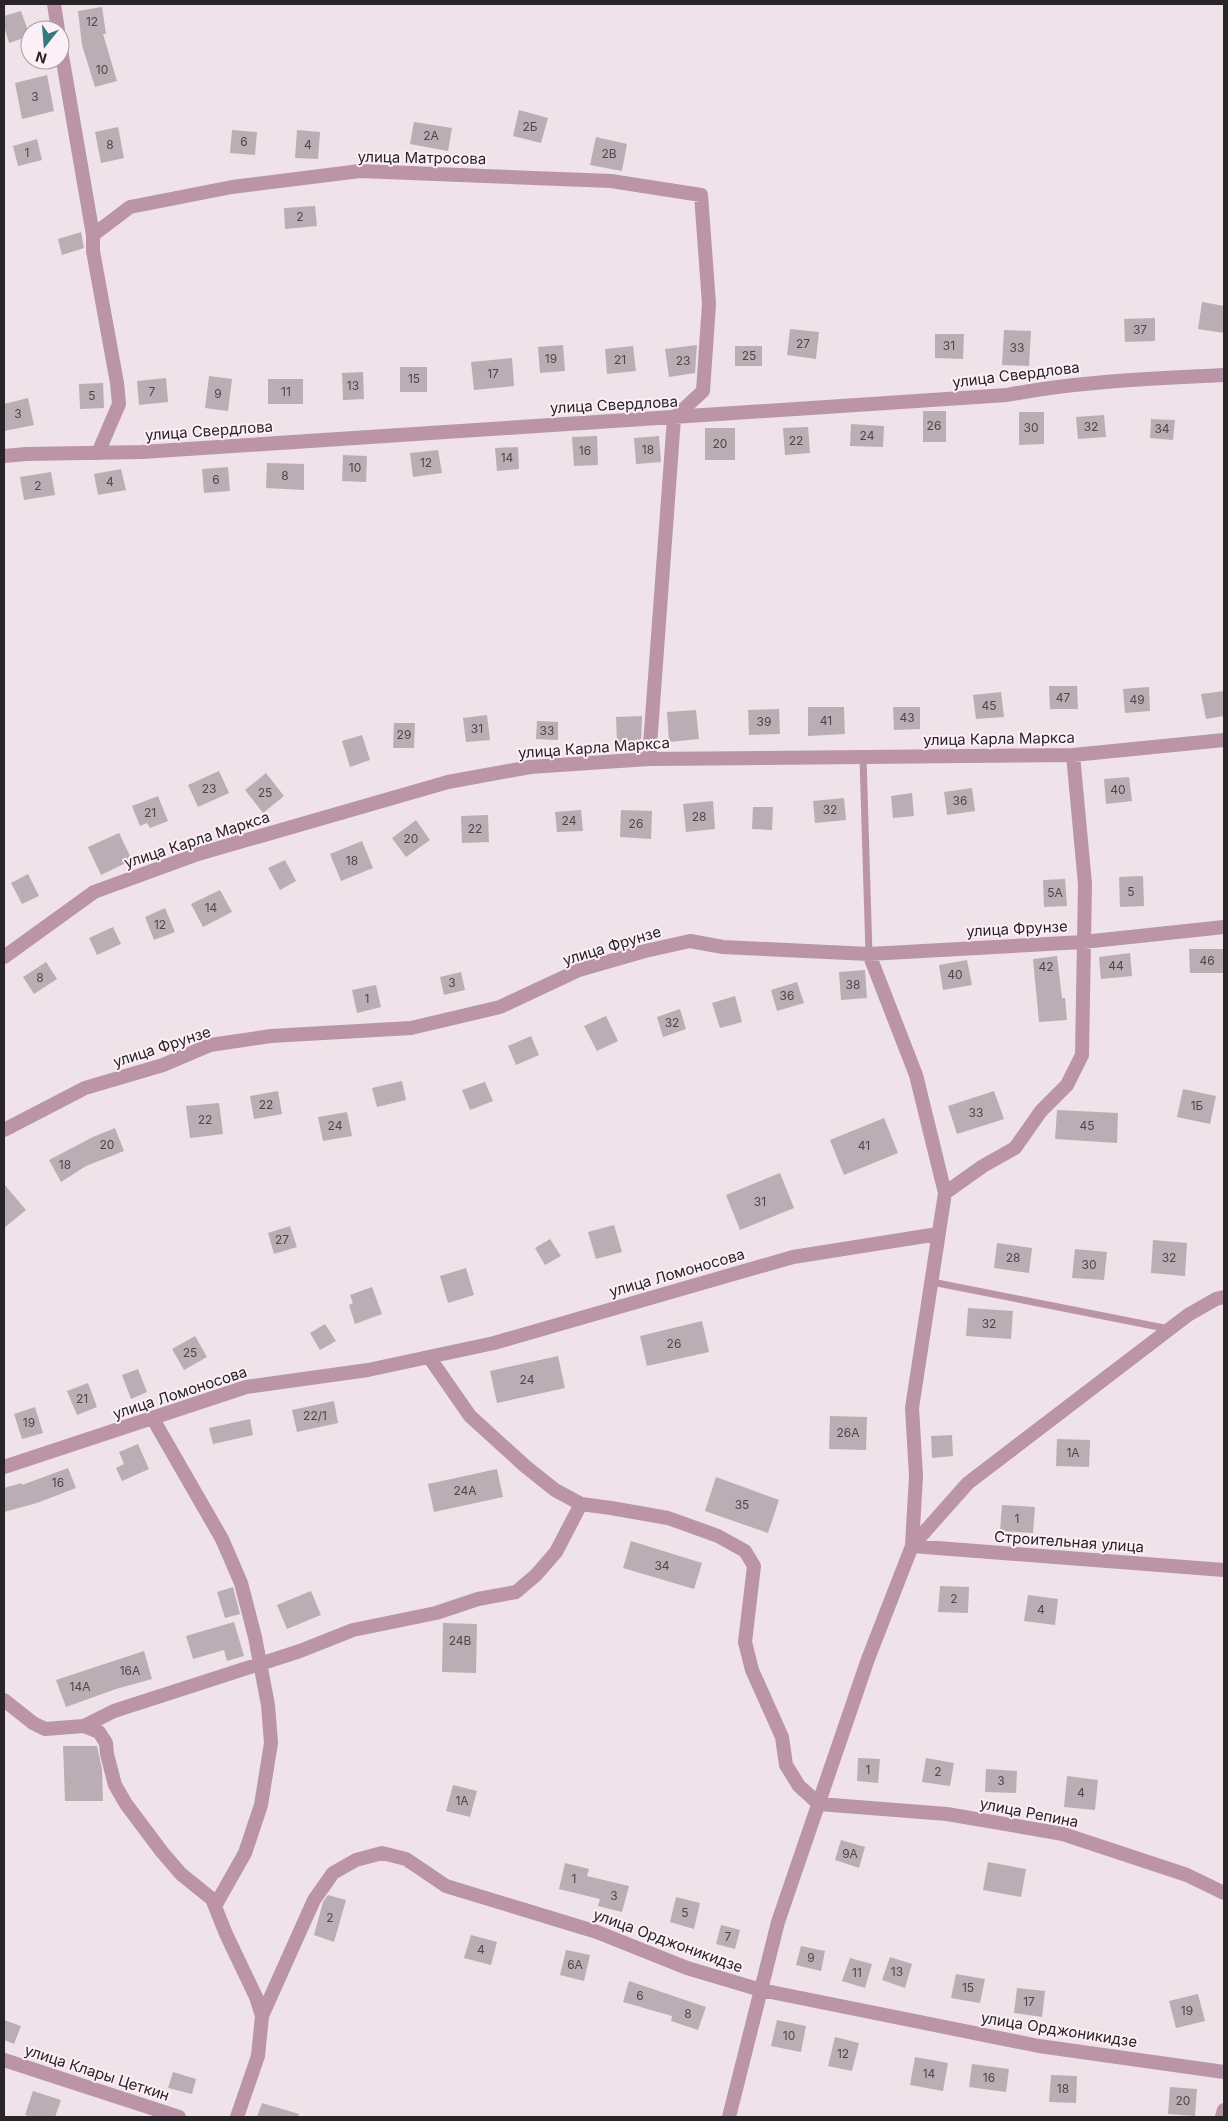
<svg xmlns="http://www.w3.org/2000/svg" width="1228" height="2121" font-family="Inter,sans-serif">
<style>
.building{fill:#baaeb4}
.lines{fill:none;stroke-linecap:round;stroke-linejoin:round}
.service{stroke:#bb94a7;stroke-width:7}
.minor{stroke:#bb94a7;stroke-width:14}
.labels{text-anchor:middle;stroke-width:4;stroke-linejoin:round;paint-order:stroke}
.number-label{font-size:12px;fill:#4d464a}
.street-label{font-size:15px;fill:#292427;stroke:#fceff5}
</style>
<rect width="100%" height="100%" fill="#efe2e8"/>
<path class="building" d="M102 7 106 34H103L117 81 95 87 82 45 78 11Z
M21 11 30 36 9 43 4 26V16Z
M47 75 54 111 22 119 15 83Z
M519 110 548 118 541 143 513 136Z
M414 122 452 128 448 151 410 144Z
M118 127 124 158 101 163 95 132Z
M232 130 257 132 255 155 230 153Z
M297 130 320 132 318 159 295 158Z
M596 137 627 144 622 171 590 165Z
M37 139 42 160 18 166 13 146Z
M315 206 317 226 285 229 284 208Z
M81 232 84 248 62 255 58 239Z
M1202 302 1224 306V333L1198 329Z
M1155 318V341L1125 342 1124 319Z
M790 329 819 332 816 359 787 355Z
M1004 330 1031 331 1029 366 1002 365Z
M935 334H964L963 359 935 358Z
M563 345 565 371 540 373 538 347Z
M697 345 695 373 669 377 665 349Z
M633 346 636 371 607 374 605 349Z
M735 346H762V366H735Z
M512 358 514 386 474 390 471 362Z
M400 367H427V392H400Z
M363 372 364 399 343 400 342 373Z
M209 376 232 379 228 411 205 408Z
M166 378 168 402 139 405 137 381Z
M268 379H303V404H268Z
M103 383 104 408 80 409 79 384Z
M28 398 34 425 4 431V404Z
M923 411H946V442H923Z
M1019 412H1044V444L1019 445Z
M1104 415 1106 437 1078 439 1076 417Z
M1151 419 1175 420 1173 440 1150 438Z
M851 424 884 426 883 447 850 446Z
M808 427 810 453 785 455 783 428Z
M705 428H735V460H705Z
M597 436 598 465 574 466 572 437Z
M659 436 661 462 636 464 634 438Z
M518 447 519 469 497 471 495 448Z
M438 450 442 473 413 477 410 453Z
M343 455 367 456 366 482 342 481Z
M267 463 304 464V490L266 488Z
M228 467 230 491 204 493 202 469Z
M121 469 126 490 98 495 94 474Z
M51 472 55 495 24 500 20 477Z
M1049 686H1077L1078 709H1050Z
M1149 687 1150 711 1125 713 1123 689Z
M1224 691V716L1206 719 1201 694Z
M1001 692 1004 717 976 719 973 695Z
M808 707H844L845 734 808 736Z
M893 707H920V729L894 730Z
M779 709 780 734 749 735 748 710Z
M696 710 699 739 669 742 667 712Z
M487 715 490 740 466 742 463 718Z
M642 716 641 743 617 744 616 717Z
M537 721 558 722V740L536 739Z
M394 723H415L414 748H393Z
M362 735 370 760 350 767 342 741Z
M219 771 229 793 198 807 188 785Z
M266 773 284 796 263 813 245 790Z
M1129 777 1132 801 1106 804 1104 779Z
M972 788 975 811 947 815 944 792Z
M912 793 914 816 893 818 891 796Z
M158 796 168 821 150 828 147 823 140 826 132 806Z
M844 798 846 820 815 823 813 801Z
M713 801 715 829 686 832 683 804Z
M753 807H773L772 830 752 829Z
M581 810 583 831 557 832 555 812Z
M621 810 652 811 651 839 620 837Z
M488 815 489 842 462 843 461 816Z
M416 820 430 840 406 857 392 838Z
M119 833 132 860 101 875 88 847Z
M362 841 373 868 341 881 330 854Z
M285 860 296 881 280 890 268 868Z
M28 874 39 896 22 904 11 883Z
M1143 876 1144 906 1120 907 1119 877Z
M1065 879 1067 906 1044 907 1043 880Z
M220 890 232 912 203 927 191 904Z
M165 908 175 932 154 940 145 917Z
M113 927 121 944 97 955 89 938Z
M1189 949H1224V973H1190Z
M1130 953 1132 976 1101 979 1099 957Z
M1057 956 1062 998H1065L1067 1020 1039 1022 1033 959Z
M967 960 972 985 943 990 939 965Z
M46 962 57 979 34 994 23 977Z
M865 970 867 998 841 1000 839 972Z
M461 972 465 990 444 995 440 977Z
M797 982 804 1003 777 1011 771 990Z
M376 985 381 1007 357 1013 352 990Z
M735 996 742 1022 720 1028 712 1003Z
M680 1009 686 1029 663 1037 657 1017Z
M606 1016 618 1041 597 1051 584 1026Z
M531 1036 539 1055 516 1065 508 1046Z
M402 1081 406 1100 377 1107 372 1088Z
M485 1082 493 1101 470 1110 462 1090Z
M1183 1089 1216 1096 1210 1124 1177 1117Z
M278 1091 282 1114 254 1119 250 1096Z
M994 1091 1004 1119 957 1134 948 1106Z
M219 1103 223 1134 190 1138 186 1106Z
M1057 1110 1118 1113 1117 1143 1055 1139Z
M347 1112 352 1136 323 1141 318 1117Z
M884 1118 898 1153 844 1175 830 1140Z
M115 1128 124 1151 86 1166 61 1182 49 1160 93 1137Z
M780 1173 794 1208 740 1230 726 1195Z
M4 1184 26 1210 4 1228Z
M614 1225 622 1252 596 1259 588 1232Z
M290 1226 297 1247 274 1254 268 1233Z
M550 1239 561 1256 545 1265 535 1248Z
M1153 1240 1187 1243 1185 1276 1151 1273Z
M997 1243 1032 1248 1029 1273 994 1268Z
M1075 1249 1107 1252 1104 1280 1072 1278Z
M466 1268 474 1295 448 1303 440 1276Z
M372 1287 382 1314 355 1324 349 1305 353 1303 350 1295Z
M968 1308 1013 1311 1011 1339 966 1336Z
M702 1321 709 1352 647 1366 640 1336Z
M325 1324 336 1341 320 1350 310 1333Z
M195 1336 207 1357 184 1370 172 1349Z
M558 1356 565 1388 497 1403 490 1371Z
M138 1369 147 1392 131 1399 122 1375Z
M88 1383 97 1407 77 1415 67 1391Z
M334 1401 338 1423 297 1432 292 1410Z
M35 1407 43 1433 22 1439 14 1414Z
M830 1416 867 1417 866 1450 829 1449Z
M250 1419 253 1435 213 1444 209 1428Z
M952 1435 953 1456 932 1458 931 1436Z
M1057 1439 1090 1440 1089 1467 1056 1466Z
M138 1444 149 1469 122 1481 116 1468 124 1464 119 1452Z
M68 1468 76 1488 37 1503 4 1512V1488L22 1483V1485Z
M497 1469 503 1497 434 1512 428 1484Z
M716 1477 779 1500 768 1533 705 1511Z
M1002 1505 1035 1507 1033 1533 1000 1531Z
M631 1541 702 1563 694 1589 623 1568Z
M940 1586 969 1587 968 1613 938 1612Z
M233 1587 240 1614 225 1618 217 1592Z
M311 1591 321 1615 287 1629 277 1605Z
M1028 1595 1058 1599 1055 1625 1024 1621Z
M234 1622 244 1656 227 1661 224 1650 193 1659 186 1636Z
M443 1623 477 1624 476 1673 442 1672Z
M144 1651 152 1679 116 1689 66 1707 56 1680Z
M63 1746H97L102 1769 103 1801H65Z
M858 1758 880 1759 878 1783 857 1781Z
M926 1758 954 1763 950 1786 922 1782Z
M986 1769 1017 1771 1016 1793 985 1792Z
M1067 1776 1098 1780 1095 1810 1064 1807Z
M453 1785 477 1791 470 1817 446 1811Z
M841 1840 865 1847 859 1868 835 1860Z
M988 1862 1026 1869 1021 1897 983 1890Z
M565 1863 589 1869 587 1876 629 1886 622 1912 598 1906 600 1899 559 1889Z
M328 1895 346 1900 334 1942 314 1935 323 1902Z
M676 1897 700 1903 694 1929 670 1922Z
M721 1925 740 1930 735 1949 716 1944Z
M471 1935 497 1942 491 1965 464 1958Z
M801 1946 825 1951 821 1971 796 1965Z
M566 1950 590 1955 584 1981 560 1975Z
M890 1957 912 1964 905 1988 882 1980Z
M850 1958 872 1964 865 1988 842 1981Z
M956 1974 985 1979 980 2003 951 1998Z
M629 1981 706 2007 698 2030 671 2021 672 2016 623 2002Z
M1017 1988 1045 1991 1042 2017 1014 2013Z
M1198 1994 1205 2021 1176 2028 1169 2001Z
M4 2020 21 2026 14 2044 4 2040Z
M777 2020 806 2026 801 2052 771 2046Z
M835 2037 859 2043 852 2071 828 2066Z
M915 2057 948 2063 943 2091 910 2085Z
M972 2064 1009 2069 1006 2092 969 2087Z
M173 2072 196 2079 192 2094 168 2088Z
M1051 2075 1077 2076 1076 2103 1049 2102Z
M1170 2087 1197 2089 1195 2116 1168 2114Z
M33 2091 61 2100 55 2117H32L25 2115Z
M262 2103 299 2114 298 2117H257Z"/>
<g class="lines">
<path class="service" d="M863 758 869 954
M932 1282 1169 1329"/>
<path class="minor" d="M54 4 58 30
M60 44 93 235V251L117 383 119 404 98 453
M93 235 130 207 232 187 360 171 611 181 701 195 709 304 703 391 674 418 649 759
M4 456 26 454 142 452 1007 395C1079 381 1151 379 1224 375
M1073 755 1085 884 1082 1055 1067 1085 1041 1111 1015 1148 983 1166 945 1193 912 1408 916 1476 912 1546 1224 1570
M869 954 916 1075 945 1193
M4 957 94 892 198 854 448 782 530 767 649 759 1073 755 1224 740
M4 1130 85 1088 163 1065 210 1045 271 1036 411 1028 500 1007 579 970 645 951 690 941 723 947 869 954 1083 942 1224 927
M429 1357 470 1416 525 1466 555 1490 581 1504 611 1508 668 1518 718 1536 745 1551 754 1566 745 1642 752 1670 782 1737 786 1765 799 1786 819 1804 947 1814 1063 1834 1187 1875 1224 1893
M153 1419 222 1539 241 1583 255 1637 268 1705 271 1743 261 1805 245 1853 215 1906
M4 1467 246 1387 368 1370 494 1343 793 1257 938 1234
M4 1700 33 1723 45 1729 84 1726 99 1732 106 1743 107 1754 115 1785 126 1804 162 1852 181 1874 212 1899 226 1934 256 1997 262 2016 258 2056 237 2117
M84 1726 114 1711 300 1651 353 1630 436 1613 478 1599 516 1592 536 1575 556 1552 581 1504
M262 2016 314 1900 333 1873 356 1860 382 1853 406 1859 446 1886 597 1932 687 1968 761 1990 1039 2046 1224 2072
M4 2060 179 2117
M729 2117 778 1922 868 1659 912 1546 968 1483 1188 1315 1216 1299 1224 1297
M1222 2117 1224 2110"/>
</g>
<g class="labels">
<g class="number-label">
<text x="92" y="26">12</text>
<text x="102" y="74">10</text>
<text x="35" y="101">3</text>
<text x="530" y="131">2Б</text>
<text x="431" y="140">2А</text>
<text x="244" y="146">6</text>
<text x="110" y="149">8</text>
<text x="308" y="149">4</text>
<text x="27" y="157">1</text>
<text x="609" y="158">2В</text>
<text x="300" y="221">2</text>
<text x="1140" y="334">37</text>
<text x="803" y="348">27</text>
<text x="949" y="350">31</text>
<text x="1017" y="352">33</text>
<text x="749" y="360">25</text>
<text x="551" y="363">19</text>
<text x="620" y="364">21</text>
<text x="683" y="365">23</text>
<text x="493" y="378">17</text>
<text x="414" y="383">15</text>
<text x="353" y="390">13</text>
<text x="152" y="396">7</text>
<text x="286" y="396">11</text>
<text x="218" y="398">9</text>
<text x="92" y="400">5</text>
<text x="18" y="418">3</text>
<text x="934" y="430">26</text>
<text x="1091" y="431">32</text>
<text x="1031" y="432">30</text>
<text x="1162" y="433">34</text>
<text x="867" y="440">24</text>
<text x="796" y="445">22</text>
<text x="720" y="448">20</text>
<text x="648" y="454">18</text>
<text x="585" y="455">16</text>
<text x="507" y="462">14</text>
<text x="426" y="467">12</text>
<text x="355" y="472">10</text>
<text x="285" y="480">8</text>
<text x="216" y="484">6</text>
<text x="110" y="486">4</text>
<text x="38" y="490">2</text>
<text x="1063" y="702">47</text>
<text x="1137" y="704">49</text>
<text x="989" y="710">45</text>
<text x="907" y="722">43</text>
<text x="826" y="725">41</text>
<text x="764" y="726">39</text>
<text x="477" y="733">31</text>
<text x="547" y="735">33</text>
<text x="404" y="739">29</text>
<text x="209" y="793">23</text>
<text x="1118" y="794">40</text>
<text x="265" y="797">25</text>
<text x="960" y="805">36</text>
<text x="830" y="814">32</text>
<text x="150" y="817">21</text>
<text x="699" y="821">28</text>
<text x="569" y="825">24</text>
<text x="636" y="828">26</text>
<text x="475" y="833">22</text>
<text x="411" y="843">20</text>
<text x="352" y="865">18</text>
<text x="1131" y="896">5</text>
<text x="1055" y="897">5А</text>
<text x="211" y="912">14</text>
<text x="160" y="929">12</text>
<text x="1207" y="965">46</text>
<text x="1116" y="970">44</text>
<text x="1046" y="971">42</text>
<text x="955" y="979">40</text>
<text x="40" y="982">8</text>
<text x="452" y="987">3</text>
<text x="853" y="989">38</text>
<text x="787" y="1000">36</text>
<text x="367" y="1003">1</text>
<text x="672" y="1027">32</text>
<text x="266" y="1109">22</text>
<text x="1197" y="1110">1Б</text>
<text x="976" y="1117">33</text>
<text x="205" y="1124">22</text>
<text x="335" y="1130">24</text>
<text x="1087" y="1130">45</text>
<text x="107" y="1149">20</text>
<text x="864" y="1150">41</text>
<text x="65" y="1169">18</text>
<text x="760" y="1206">31</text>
<text x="282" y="1244">27</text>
<text x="1013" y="1262">28</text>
<text x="1169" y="1262">32</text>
<text x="1089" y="1269">30</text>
<text x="989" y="1328">32</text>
<text x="674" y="1348">26</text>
<text x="190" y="1357">25</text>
<text x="527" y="1384">24</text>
<text x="82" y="1403">21</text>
<text x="315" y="1420">22/1</text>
<text x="29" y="1427">19</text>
<text x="848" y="1437">26А</text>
<text x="1073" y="1457">1А</text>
<text x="58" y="1487">16</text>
<text x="465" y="1495">24А</text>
<text x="742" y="1509">35</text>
<text x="1017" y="1523">1</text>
<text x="662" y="1570">34</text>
<text x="954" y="1603">2</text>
<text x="1041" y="1614">4</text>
<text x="460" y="1645">24В</text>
<text x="130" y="1675">16А</text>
<text x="80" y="1691">14А</text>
<text x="868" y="1774">1</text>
<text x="938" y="1776">2</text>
<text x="1001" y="1785">3</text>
<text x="1081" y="1797">4</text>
<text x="462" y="1805">1А</text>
<text x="850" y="1858">9А</text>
<text x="574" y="1883">1</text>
<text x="614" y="1900">3</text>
<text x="685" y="1917">5</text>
<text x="330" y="1922">2</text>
<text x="728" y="1941">7</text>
<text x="481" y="1954">4</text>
<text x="811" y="1962">9</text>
<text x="575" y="1969">6А</text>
<text x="897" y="1976">13</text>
<text x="857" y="1977">11</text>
<text x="968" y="1992">15</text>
<text x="640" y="2000">6</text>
<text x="1029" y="2006">17</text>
<text x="1187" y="2015">19</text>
<text x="688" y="2018">8</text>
<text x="789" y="2040">10</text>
<text x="843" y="2058">12</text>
<text x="929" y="2078">14</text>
<text x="989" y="2082">16</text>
<text x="1063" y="2093">18</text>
<text x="1183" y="2105">20</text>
</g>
<g class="street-label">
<text transform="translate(422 158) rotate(1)" y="5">улица Матросова</text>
<text transform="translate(1016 375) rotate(-7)" y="5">улица Свердлова</text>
<text transform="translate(614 405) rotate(-3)" y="5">улица Свердлова</text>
<text transform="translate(209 431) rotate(-4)" y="5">улица Свердлова</text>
<text transform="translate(999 739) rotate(-1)" y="5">улица Карла Маркса</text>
<text transform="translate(594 748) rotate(-4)" y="5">улица Карла Маркса</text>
<text transform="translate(197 840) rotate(-18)" y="5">улица Карла Маркса</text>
<text transform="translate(1017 929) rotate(-3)" y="5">улица Фрунзе</text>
<text transform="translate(612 946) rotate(-17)" y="5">улица Фрунзе</text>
<text transform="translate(162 1047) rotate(-18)" y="5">улица Фрунзе</text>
<text transform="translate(677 1273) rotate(-16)" y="5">улица Ломоносова</text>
<text transform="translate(180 1393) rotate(-18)" y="5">улица Ломоносова</text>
<text transform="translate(1069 1542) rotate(4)" y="5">Строительная улица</text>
<text transform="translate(1029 1813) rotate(11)" y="5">улица Репина</text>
<text transform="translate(668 1941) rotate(20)" y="5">улица Орджоникидзе</text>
<text transform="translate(1059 2030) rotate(9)" y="5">улица Орджоникидзе</text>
<text transform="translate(97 2073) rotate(18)" y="5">улица Клары Цеткин</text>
</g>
</g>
<rect width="1228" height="2121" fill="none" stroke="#292427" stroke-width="10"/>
<g transform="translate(45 45) rotate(197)"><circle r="24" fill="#fceff5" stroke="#a89ea3"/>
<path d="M0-4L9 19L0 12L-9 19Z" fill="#317a80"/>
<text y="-8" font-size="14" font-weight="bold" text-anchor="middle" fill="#292427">N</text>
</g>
</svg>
